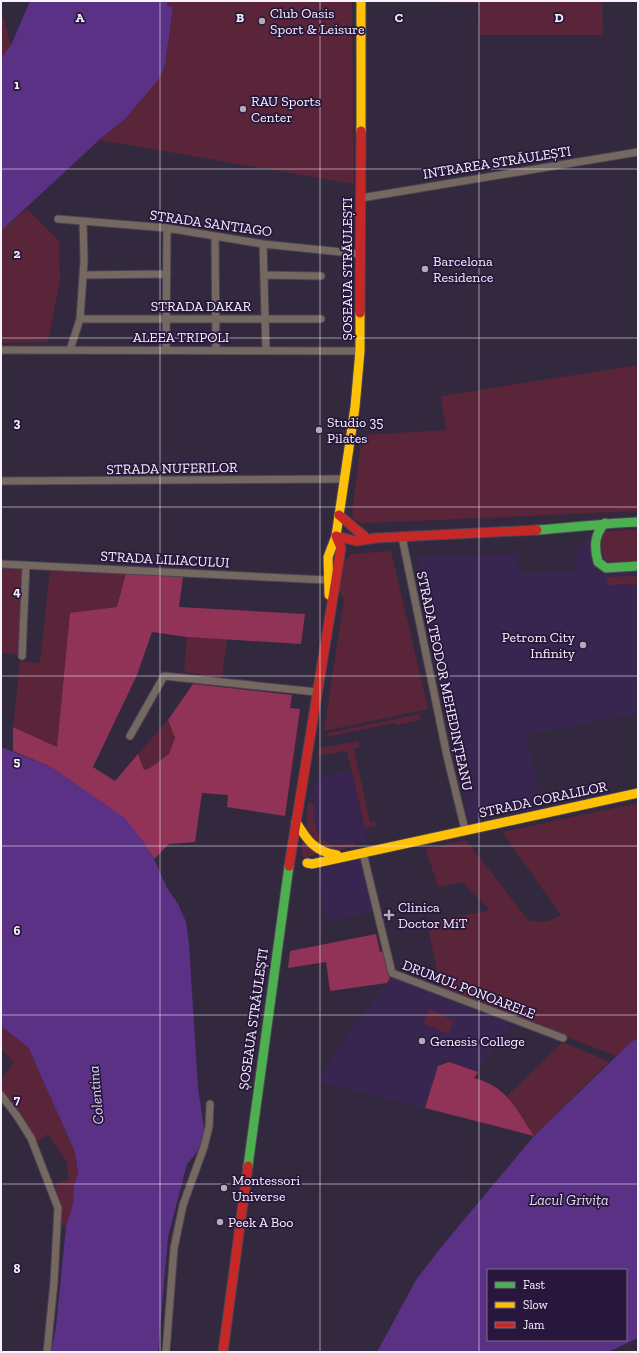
<svg xmlns="http://www.w3.org/2000/svg" width="639" height="1353" font-family="'Zilla Slab',serif">
<style>
.built{fill:#392650}
.green{fill:#5a2538}
.forest{fill:#903356}
.water{fill:#5a3185;fill-rule:evenodd}
.lines{fill:none;stroke-linecap:round;stroke-linejoin:round}
.street-casing{stroke:#4b4353;stroke-width:9}
.fast-casing{stroke:#4b4353;stroke-width:11}
.slow-casing{stroke:#4b4353;stroke-width:11}
.jam-casing{stroke:#4b4353;stroke-width:11}
.street{stroke:#746861;stroke-width:7}
.fast{stroke:#4caf50;stroke-width:9}
.slow{stroke:#ffc107;stroke-width:9}
.jam{stroke:#c62828;stroke-width:9}
.grid{fill:none;stroke:#f7f3fd;stroke-width:1;stroke-opacity:0.55}
.poi-dot{fill:#b2acba;stroke:#28163c;stroke-width:1.5}
.labels{text-anchor:middle;stroke-width:3.5;stroke-linejoin:round;paint-order:stroke}
.poi-label{font-size:14px;fill:#f7f3fd;stroke:#28163c;text-anchor:start}
.street-label{font-size:14px;fill:#f7f3fd;stroke:#28163c}
.water-label{font-size:15px;font-style:italic;fill:#e1d7f0;stroke:#28163c}
.grid-label{font-size:13px;text-anchor:middle;font-weight:bold;fill:#f7f3fd;stroke:#28163c;stroke-width:3.5;stroke-linejoin:round;paint-order:stroke}
</style>
<rect width="100%" height="100%" fill="#33293e"/>
<path class="built" d="M638 529V713L526 735 542 805 469 821 417 556 517 554 518 573 575 571V552L591 536 606 531Z
M351 771 367 842 335 845 320 836 313 823V791L315 778Z
M360 859 372 912 326 922 316 868Z
M392 977 514 1022 476 1072 441 1059 425 1108 317 1081 366 1009 369 1008Z"/>
<path class="green" d="M168 1H352L354 184 99 140 125 119 159 79 165 65 173 8 167 6Z
M368 1H602L603 35H480L479 3Z
M1 11 11 45 1 58Z
M27 209 59 241 60 280 48 342 1 343V231Z
M638 365V511L368 523H361L354 520 352 511 362 435 446 430 441 396Z
M638 529V561C624 562 604 569 602 551 601 544 600 539 603 532Z
M391 551 428 709 324 731 344 599 339 591 344 561 351 554Z
M1 569 22 570 19 654 1 653Z
M50 569 126 573 117 607 70 614 57 747 13 727 20 661 40 663Z
M638 576V585L622 584 608 586 605 577Z
M187 637 227 639 222 678 184 672Z
M419 714 420 720 397 725 394 723 327 737 328 733Z
M168 720 175 738 169 754 150 768 144 770 138 754Z
M358 741 360 747 354 749 370 822H375L376 826 365 828 347 751 317 756 320 748Z
M310 802 314 805C312 821 315 842 336 845 341 846 346 843 352 843L355 844 354 847 334 851 317 841 307 828V805Z
M638 803V1038L616 1056 441 988 427 923 490 910 462 882 438 887 426 849 466 840 528 920C541 923 550 922 561 915L502 832Z
M302 839 317 854 305 857 302 856Z
M430 1009 454 1021 448 1034 423 1023Z
M1 1026 28 1047 75 1152 78 1173 74 1186 73 1204 66 1226 60 1224 61 1212 55 1184 69 1179 67 1162 48 1134 36 1143 21 1114 1 1090V1079L14 1062 1 1049Z
M563 1042 609 1062 534 1136 507 1096Z"/>
<path class="forest" d="M126 573 183 577 179 607 305 614 301 644 187 637 152 632 137 675 93 767 115 781 138 754 144 770 150 768 169 754 175 738 168 720 193 684 292 695 290 708 300 709 285 816 227 807 228 795 202 793 195 842 169 844 154 859 142 840 99 801 51 767 13 751V727L57 747 70 613 117 607Z
M376 934 380 952 384 951 390 978 387 983 330 991 326 962 288 968 290 951Z
M449 1062 478 1072 474 1078C508 1087 515 1108 534 1136L425 1108 438 1066Z"/>
<path class="water" d="M30 1H168L167 6 173 7 165 65 159 79 125 119 99 140 1 231V58L11 45Z
M1 747 51 767 125 818 142 840 154 859 167 888 178 904 186 922 189 944 198 1088 204 1128 203 1137 198 1151 187 1164 168 1237 158 1352H51L56 1327 66 1226 73 1204 74 1186 78 1173 75 1152 28 1047 1 1026Z
M638 1038V1338L608 1352H377L416 1280 442 1246 534 1136 630 1043ZM488 1270H626V1340H488Z"/>
<g class="lines">
<defs>
<path id="street" d="M361 198 638 152
M58 219 167 228 263 244 361 254
M215 236 216 350
M263 244 266 350
M83 275 167 274
M264 275 321 276
M80 319H321
M1 350 360 351
M70 350 80 319 84 261 83 222
M166 350 167 228
M1 481 343 479
M402 537 447 756 465 830
M1 564 327 580
M22 656 26 565
M130 736 164 676 317 692
M363 853 392 973 563 1038
M1 1095 17 1116 31 1138 58 1208 54 1282 47 1352
M166 1352 174 1248 183 1205 204 1147 209 1127 210 1104"/>
<path id="fast" d="M605 523C594 535 594 547 598 562L606 568 638 566
M537 530C571 528 604 523 638 522
M248 1166 289 866"/>
<path id="slow" d="M361 131V1
M329 595 328 557 336 536 355 407 360 351V313
M296 822C307 840 315 852 337 855
M307 863 312 864 638 793"/>
<path id="jam" d="M360 313 361 131
M339 515 364 536
M336 536 356 541 376 538 537 530
M289 866 341 548 336 536
M223 1352 248 1166"/>
</defs>
<use href="#street" class="street-casing"/>
<use href="#fast" class="fast-casing"/>
<use href="#slow" class="slow-casing"/>
<use href="#jam" class="jam-casing"/>
<use href="#street" class="street"/>
<use href="#fast" class="fast"/>
<use href="#slow" class="slow"/>
<use href="#jam" class="jam"/>
</g>
<path class="grid" d="M160 1V1352M320 1V1352M479 1V1352M1 169H638M1 338H638M1 507H638M1 676H638M1 846H638M1 1015H638M1 1184H638"/>
<g class="poi-dot">
<circle cx="262" cy="21" r="4"/>
<circle cx="243" cy="109" r="4"/>
<circle cx="425" cy="269" r="4"/>
<circle cx="319" cy="430" r="4"/>
<circle cx="583" cy="645" r="4"/>
<path d="M387 909h4v4h4v4h-4v4h-4v-4h-4v-4h4z"/>
<circle cx="422" cy="1041" r="4"/>
<circle cx="224" cy="1188" r="4"/>
<circle cx="220" cy="1222" r="4"/>
</g>
<g class="labels">
<g class="poi-label">
<text x="270" y="18">Club Oasis<tspan x="270" dy="16">Sport &amp; Leisure</tspan></text>
<text x="251" y="106">RAU Sports<tspan x="251" dy="16">Center</tspan></text>
<text x="433" y="266">Barcelona<tspan x="433" dy="16">Residence</tspan></text>
<text x="327" y="427">Studio 35<tspan x="327" dy="16">Pilates</tspan></text>
<text x="575" y="642" text-anchor="end">Petrom City<tspan x="575" dy="16">Infinity</tspan></text>
<text x="398" y="912">Clinica<tspan x="398" dy="16">Doctor MiT</tspan></text>
<text x="430" y="1046">Genesis College</text>
<text x="232" y="1185">Montessori<tspan x="232" dy="16">Universe</tspan></text>
<text x="228" y="1227">Peek A Boo</text>
</g>
<g class="street-label">
<text transform="translate(497 162) rotate(-9)" y="5">INTRAREA STRĂULEȘTI</text>
<text transform="translate(211 223) rotate(8)" y="5">STRADA SANTIAGO</text>
<text transform="translate(347 269) rotate(-90)" y="5">ȘOSEAUA STRĂULEȘTI</text>
<text x="201" y="311">STRADA DAKAR</text>
<text x="181" y="342">ALEEA TRIPOLI</text>
<text transform="translate(172 468) rotate(-1)" y="5">STRADA NUFERILOR</text>
<text transform="translate(165 559) rotate(3)" y="5">STRADA LILIACULUI</text>
<text transform="translate(445 681) rotate(78)" y="5">STRADA TEODOR MEHEDINȚEANU</text>
<text transform="translate(543 799) rotate(-12)" y="5">STRADA CORALILOR</text>
<text transform="translate(469 989) rotate(21)" y="5">DRUMUL PONOARELE</text>
<text transform="translate(253 1019) rotate(-82)" y="5">ȘOSEAUA STRĂULEȘTI</text>
</g>
<g class="water-label">
<text transform="translate(96 1095) rotate(-95)" y="5">Colentina</text>
<text x="569" y="1205">Lacul Grivița</text>
</g>
</g>
<g class="grid-label">
<text x="80" y="22">A</text>
<text x="240" y="22">B</text>
<text x="399" y="22">C</text>
<text x="559" y="22">D</text>
<text x="17" y="89">1</text>
<text x="17" y="258">2</text>
<text x="17" y="427">3</text>
<text x="17" y="596">4</text>
<text x="17" y="766">5</text>
<text x="17" y="935">6</text>
<text x="17" y="1104">7</text>
<text x="17" y="1273">8</text>
</g>
<rect width="639" height="1353" fill="none" stroke="#f7f3fd" stroke-width="4"/>
<rect x="487" y="1269" width="140" height="72" fill="#28163c" stroke="#7b6e89"/>
<rect x="495" y="1282" width="20" height="6" fill="#4caf50" stroke="#7b6e89"/>
<text x="523" y="1289" font-size="12" fill="#f7f3fd">Fast</text>
<rect x="495" y="1302" width="20" height="6" fill="#ffc107" stroke="#7b6e89"/>
<text x="523" y="1309" font-size="12" fill="#f7f3fd">Slow</text>
<rect x="495" y="1322" width="20" height="6" fill="#c62828" stroke="#7b6e89"/>
<text x="523" y="1329" font-size="12" fill="#f7f3fd">Jam</text>
</svg>
